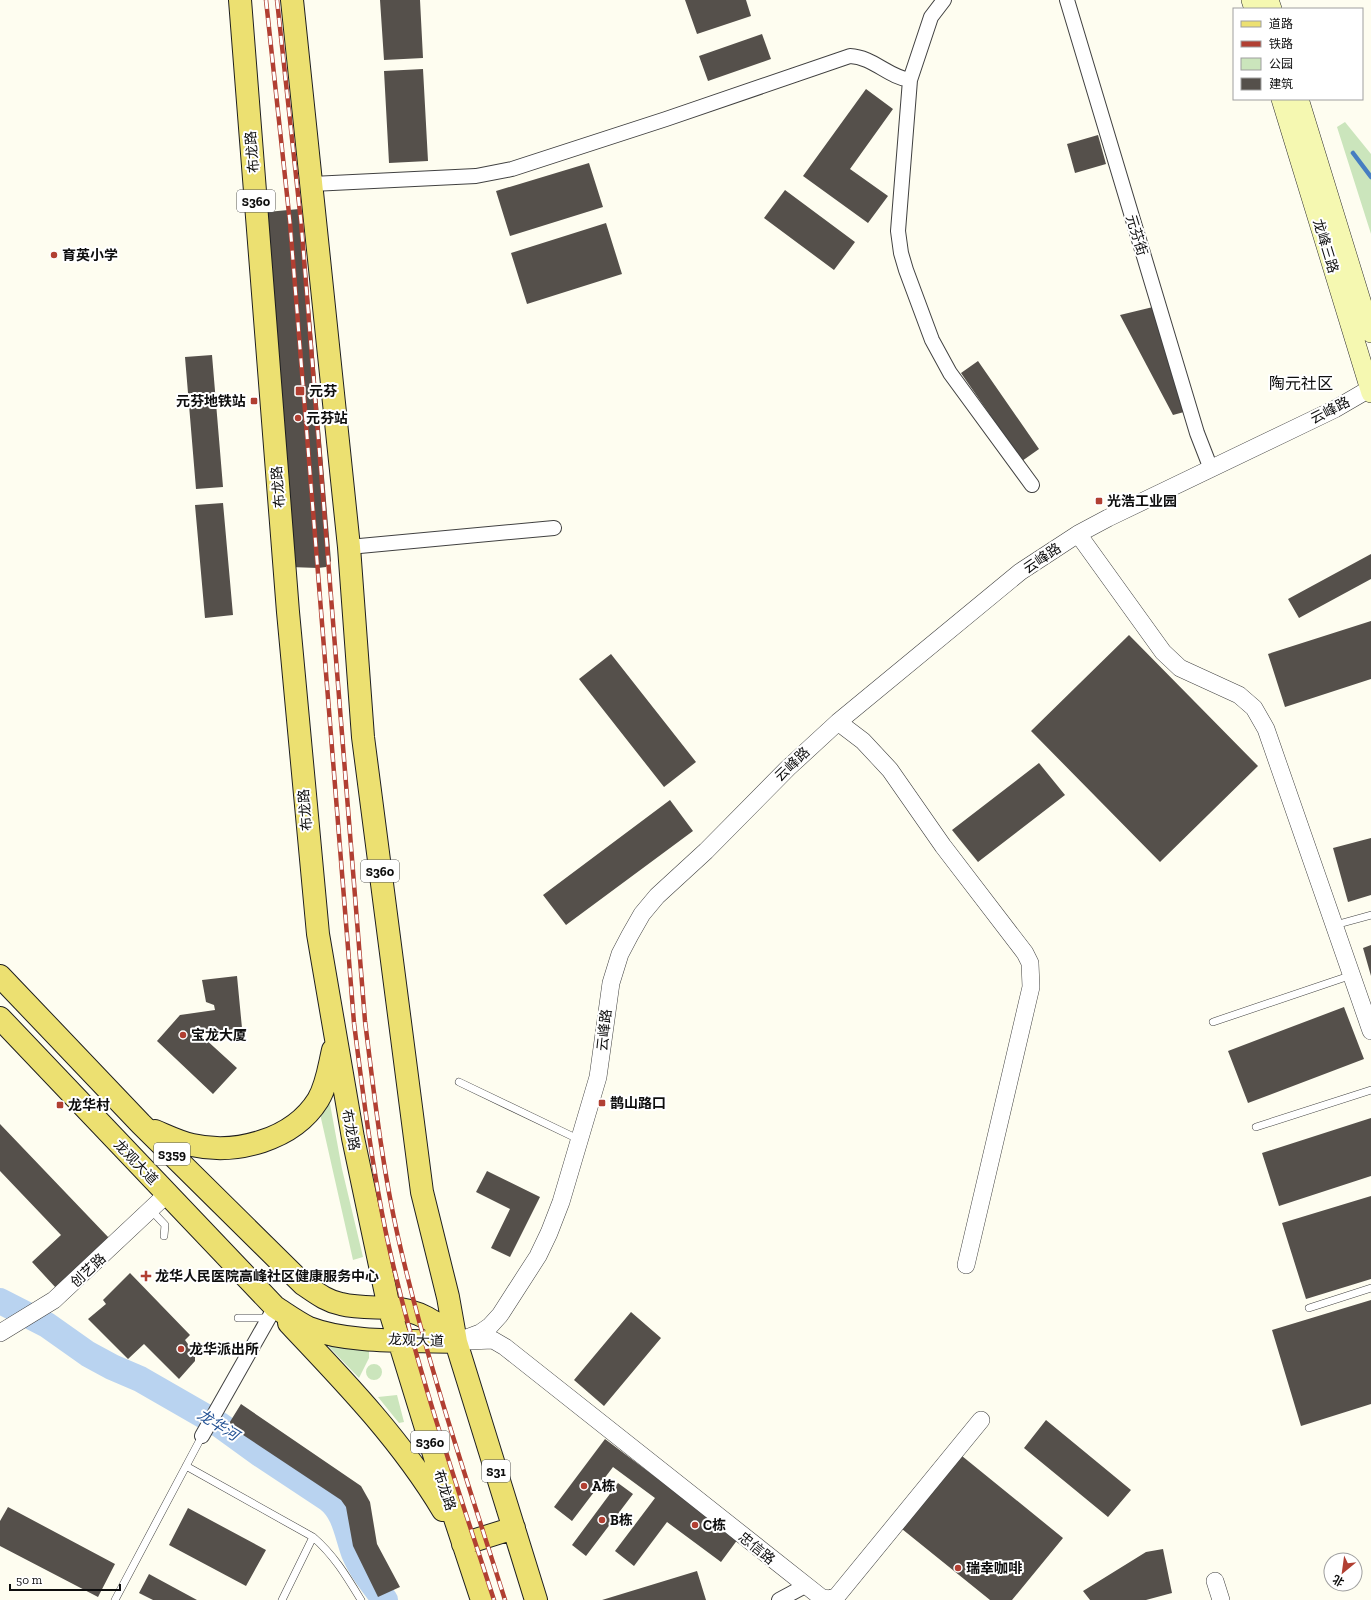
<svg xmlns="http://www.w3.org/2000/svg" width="1371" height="1600" font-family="'Zilla Slab','Noto Sans SC',serif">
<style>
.green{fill:#cbe5bc}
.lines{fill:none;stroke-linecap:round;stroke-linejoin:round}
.stream{stroke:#467ec1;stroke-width:4.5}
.river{stroke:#b9d3f0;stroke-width:26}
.building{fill:#55504b}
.service-casing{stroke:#414141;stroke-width:8}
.minor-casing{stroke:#414141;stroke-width:16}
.tertiary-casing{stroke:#414141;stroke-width:18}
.secondary-casing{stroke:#303030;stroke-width:20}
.primary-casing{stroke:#1f1f1f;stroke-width:24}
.service{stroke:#fff;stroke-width:7}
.minor{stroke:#fff;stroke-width:14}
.tertiary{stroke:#fff;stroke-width:17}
.secondary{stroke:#f5f8b1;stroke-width:19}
.primary{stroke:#ece071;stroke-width:22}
.rail-casing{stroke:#b13f32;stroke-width:4.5}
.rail{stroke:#fff;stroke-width:3;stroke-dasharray:9;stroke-linecap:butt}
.poi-dot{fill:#b13f32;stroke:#fff;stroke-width:1.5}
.labels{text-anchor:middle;stroke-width:4;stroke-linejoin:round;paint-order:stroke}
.shield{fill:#fff;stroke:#565656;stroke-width:1}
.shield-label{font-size:13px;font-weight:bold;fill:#0e0e0e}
.street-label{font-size:14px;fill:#0e0e0e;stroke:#fff}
.poi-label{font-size:14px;font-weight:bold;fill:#0e0e0e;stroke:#fff;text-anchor:start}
.water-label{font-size:15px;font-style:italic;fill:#225194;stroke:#fff}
.quarter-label{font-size:16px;fill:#0e0e0e;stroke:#fff}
</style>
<rect width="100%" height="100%" fill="#fefdf0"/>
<path class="green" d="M1345 122 1371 154V234L1337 127Z
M328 1093 342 1169 363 1257 353 1260 318 1105Z
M329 1343 369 1347V1358L359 1378 329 1347Z
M366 1372a8 8 0 1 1 16 0a8 8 0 1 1-16 0Z
M397 1395 404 1422 399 1423 378 1397Z"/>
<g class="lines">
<path class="stream" d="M1353 153 1371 177"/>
<path class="river" d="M0 1301 47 1325 88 1354 112 1367 140 1379 220 1425 260 1454 328 1499C345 1512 347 1534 354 1553 361 1570 374 1586 385 1600"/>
</g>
<path class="building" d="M380 0H420L423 58 384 60Z
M685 0H746L751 16 697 34Z
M762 34 771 59 708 81 699 56Z
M423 69 428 161 389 163 384 71Z
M866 89 893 109 850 169 888 196 868 223 803 176Z
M1098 135 1106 164 1075 173 1067 144Z
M589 163 603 207 510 236 496 191Z
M785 190 855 242 834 270 764 218Z
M299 209 302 212 331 561 326 567 318 568 290 567 267 212Z
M606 223 622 274 527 304 511 253Z
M1153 307 1184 412 1173 415 1120 315Z
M212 355 223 487 196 489 185 357Z
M978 361 1039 449 1022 461 961 373Z
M223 503 233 615 205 618 195 505Z
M1371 554V579L1299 618 1288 599Z
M1371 621V679L1285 707 1268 654Z
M1129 635 1258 766 1160 862 1031 731Z
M611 654 696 762 664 787 579 679Z
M1039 763 1065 795 978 862 952 830Z
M670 800 693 831 566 925 543 895Z
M1371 838V895L1348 902 1333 848Z
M1371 945V976L1363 948Z
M237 976 242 1028 205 1033 203 1037 237 1068 213 1094 157 1041 180 1015 215 1010 214 1005 206 1002 202 980Z
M1344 1007 1364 1059 1248 1103 1228 1051Z
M1371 1118V1176L1279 1206 1262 1153Z
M0 1124 109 1238 56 1288 32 1262 61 1235 0 1171Z
M487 1171 540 1197 510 1257 491 1248 510 1209 476 1192Z
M1371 1196V1279L1306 1299 1282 1223Z
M130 1273 190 1335 185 1340 195 1354V1361L179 1379 144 1344 128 1359 88 1319 106 1304 103 1300Z
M1371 1300V1404L1301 1426 1272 1330Z
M631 1312 661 1338 604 1406 574 1380Z
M241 1404 361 1486 370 1502 377 1544 400 1587 378 1597 353 1546 346 1507 341 1500 228 1425Z
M1046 1420 1131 1490 1108 1517 1024 1448Z
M605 1439 738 1539 721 1562 667 1522 634 1566 615 1551 655 1498 613 1467 572 1521 554 1507Z
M962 1456 1063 1538 1012 1600H990L902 1529Z
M618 1483 633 1494 586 1556 572 1545Z
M8 1507 115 1564 98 1597 0 1546V1521Z
M188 1508 266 1550 246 1586 169 1545Z
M1163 1549 1172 1593 1146 1600H1090L1083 1591 1146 1552Z
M697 1571 706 1600H602Z
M149 1574 197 1600H153L139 1593Z"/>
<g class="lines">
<defs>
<path id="service" d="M1335 925 1371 915
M1213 1022 1352 975
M459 1082 580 1140
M1256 1127 1371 1090
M151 1210 165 1225 164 1236
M1309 1308 1371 1288
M238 1318H264L267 1321
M186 1466 313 1537C334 1555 347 1577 361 1600
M115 1600 202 1436
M282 1600 313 1537"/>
<path id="minor" d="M944 0 931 17 910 80 898 231 901 253 906 270 932 340 950 373 1032 485
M1067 0 1197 433 1211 469
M312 184 476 176 512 169 666 119 850 56C873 57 888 77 910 80
M349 547 554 528
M202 1436 275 1307
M779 1600 805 1586"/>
<path id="tertiary" d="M1078 534 1163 652 1180 668 1239 695 1254 708 1266 729 1371 1031
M838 722 863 741 890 770 943 846 1025 953 1030 963 1031 987 966 1265
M0 1333 54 1300 167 1194
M468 1341 493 1340 505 1347 822 1598 830 1599 837 1596 981 1420
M456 1342 480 1333 490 1326 500 1315 538 1256 549 1233 561 1202 598 1077 611 983 620 954 630 935 642 914 657 896 706 851 788 768 838 722 1020 572 1078 534 1108 518 1335 409 1371 388
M1215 1581 1221 1600"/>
<path id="secondary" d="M1251 0 1254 9
M1269 0 1272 9
M1281 99 1371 393
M1299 99 1371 333"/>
<path id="primary" d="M240 0 288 612 318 934 353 1138 389 1308 437 1464 482 1600
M292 0 349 547 363 737 422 1192 448 1297 456 1342 536 1600
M0 976 141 1124 303 1284C315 1292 326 1301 341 1304 357 1308 373 1307 390 1308 416 1309 440 1322 456 1342
M0 1018 275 1307C286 1314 297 1322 309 1328 350 1344 412 1340 456 1342
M155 1131C167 1136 179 1142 192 1145 236 1155 293 1140 318 1100 327 1085 329 1067 333 1050
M289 1323C345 1382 401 1440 443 1510
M463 1544 514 1528"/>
</defs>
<use href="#service" class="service-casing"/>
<use href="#minor" class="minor-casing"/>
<use href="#tertiary" class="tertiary-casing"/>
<use href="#secondary" class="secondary-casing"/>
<use href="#primary" class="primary-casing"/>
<use href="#service" class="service"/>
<use href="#minor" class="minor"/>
<use href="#tertiary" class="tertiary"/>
<use href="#secondary" class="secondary"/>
<use href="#primary" class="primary"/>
<defs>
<path id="rail" d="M266 0 290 223 354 1023C363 1095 372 1166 387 1238 414 1361 455 1480 494 1600
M277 0 301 222 365 1021C374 1093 382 1166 398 1237 426 1360 467 1480 505 1600"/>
</defs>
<use href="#rail" class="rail-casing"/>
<use href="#rail" class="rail"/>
</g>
<g class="poi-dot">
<circle cx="54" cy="255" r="4"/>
<rect x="295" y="386" width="10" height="10" rx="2"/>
<rect x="250" y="397" width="8" height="8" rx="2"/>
<circle cx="298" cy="418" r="4"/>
<rect x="1095" y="497" width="8" height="8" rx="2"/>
<circle cx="183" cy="1035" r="4"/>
<rect x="598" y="1099" width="8" height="8" rx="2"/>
<rect x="56" y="1101" width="8" height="8" rx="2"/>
<path d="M144 1270h4v4h4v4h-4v4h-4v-4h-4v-4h4z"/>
<circle cx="181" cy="1349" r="4"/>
<circle cx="584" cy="1486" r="4"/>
<circle cx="602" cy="1520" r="4"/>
<circle cx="695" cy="1525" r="4"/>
<circle cx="958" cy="1568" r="4"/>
</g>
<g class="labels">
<g class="shield">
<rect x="237" y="190" width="38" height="22" rx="3"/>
<rect x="361" y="860" width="38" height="22" rx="3"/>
<rect x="154" y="1143" width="36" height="22" rx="3"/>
<rect x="411" y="1431" width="38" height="22" rx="3"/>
<rect x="482" y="1460" width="28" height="22" rx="3"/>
</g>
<g class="shield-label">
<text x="256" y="206">S360</text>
<text x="380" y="876">S360</text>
<text x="172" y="1159">S359</text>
<text x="430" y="1447">S360</text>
<text x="496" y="1476">S31</text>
</g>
<g class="street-label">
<text transform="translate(252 152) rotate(-95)" y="5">布龙路</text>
<text transform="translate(1137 235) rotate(73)" y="5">元芬街</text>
<text transform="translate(1326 246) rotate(73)" y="5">龙峰三路</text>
<text transform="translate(1330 410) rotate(-27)" y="5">云峰路</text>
<text transform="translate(278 487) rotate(-95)" y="5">布龙路</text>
<text transform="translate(1042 558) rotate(-34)" y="5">云峰路</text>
<text transform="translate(792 764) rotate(-44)" y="5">云峰路</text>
<text transform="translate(305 810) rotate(-95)" y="5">布龙路</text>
<text transform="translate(604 1030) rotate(-84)" y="5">云峰路</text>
<text transform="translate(351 1130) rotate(79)" y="5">布龙路</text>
<text transform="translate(136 1162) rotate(46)" y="5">龙观大道</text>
<text transform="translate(88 1270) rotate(-43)" y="5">创艺路</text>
<text transform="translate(416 1340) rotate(2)" y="5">龙观大道</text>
<text transform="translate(445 1490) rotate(72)" y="5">布龙路</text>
<text transform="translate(757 1548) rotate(39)" y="5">忠信路</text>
</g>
<g class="poi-label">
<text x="62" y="260">育英小学</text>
<text x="309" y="396">元芬</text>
<text x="246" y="406" text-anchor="end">元芬地铁站</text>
<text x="306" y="423">元芬站</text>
<text x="1107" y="506">光浩工业园</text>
<text x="191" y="1040">宝龙大厦</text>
<text x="610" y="1108">鹊山路口</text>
<text x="68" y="1110">龙华村</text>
<text x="155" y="1281">龙华人民医院高峰社区健康服务中心</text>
<text x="189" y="1354">龙华派出所</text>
<text x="592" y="1491">A栋</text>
<text x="610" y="1525">B栋</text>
<text x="703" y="1530">C栋</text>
<text x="966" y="1573">瑞幸咖啡</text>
</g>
<g class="water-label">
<text transform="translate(218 1425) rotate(32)" y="5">龙华河</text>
</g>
<g class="quarter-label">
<text x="1301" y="389">陶元社区</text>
</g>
</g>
<rect x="1233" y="8" width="130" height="92" fill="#ffffff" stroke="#9f9f9f"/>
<rect x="1241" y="21" width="20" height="6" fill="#ece071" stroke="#9f9f9f"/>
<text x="1269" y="28" font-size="12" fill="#0e0e0e">道路</text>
<rect x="1241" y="41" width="20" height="6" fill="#b13f32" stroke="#9f9f9f"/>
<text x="1269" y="48" font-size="12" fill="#0e0e0e">铁路</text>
<rect x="1241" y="58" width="20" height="12" fill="#cbe5bc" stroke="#9f9f9f"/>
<text x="1269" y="68" font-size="12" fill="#0e0e0e">公园</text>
<rect x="1241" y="78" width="20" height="12" fill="#55504b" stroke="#9f9f9f"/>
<text x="1269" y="88" font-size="12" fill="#0e0e0e">建筑</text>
<g transform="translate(1343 1572) rotate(209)"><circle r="19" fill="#ffffff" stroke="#9f9f9f"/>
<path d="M0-3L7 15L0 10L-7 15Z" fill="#b13f32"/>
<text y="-6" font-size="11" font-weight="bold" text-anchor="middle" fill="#0e0e0e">北</text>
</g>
<path d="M10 1584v6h110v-6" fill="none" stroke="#0e0e0e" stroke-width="2"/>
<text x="16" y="1584" font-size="12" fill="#0e0e0e" stroke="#ffffff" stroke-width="3" paint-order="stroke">50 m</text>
</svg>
